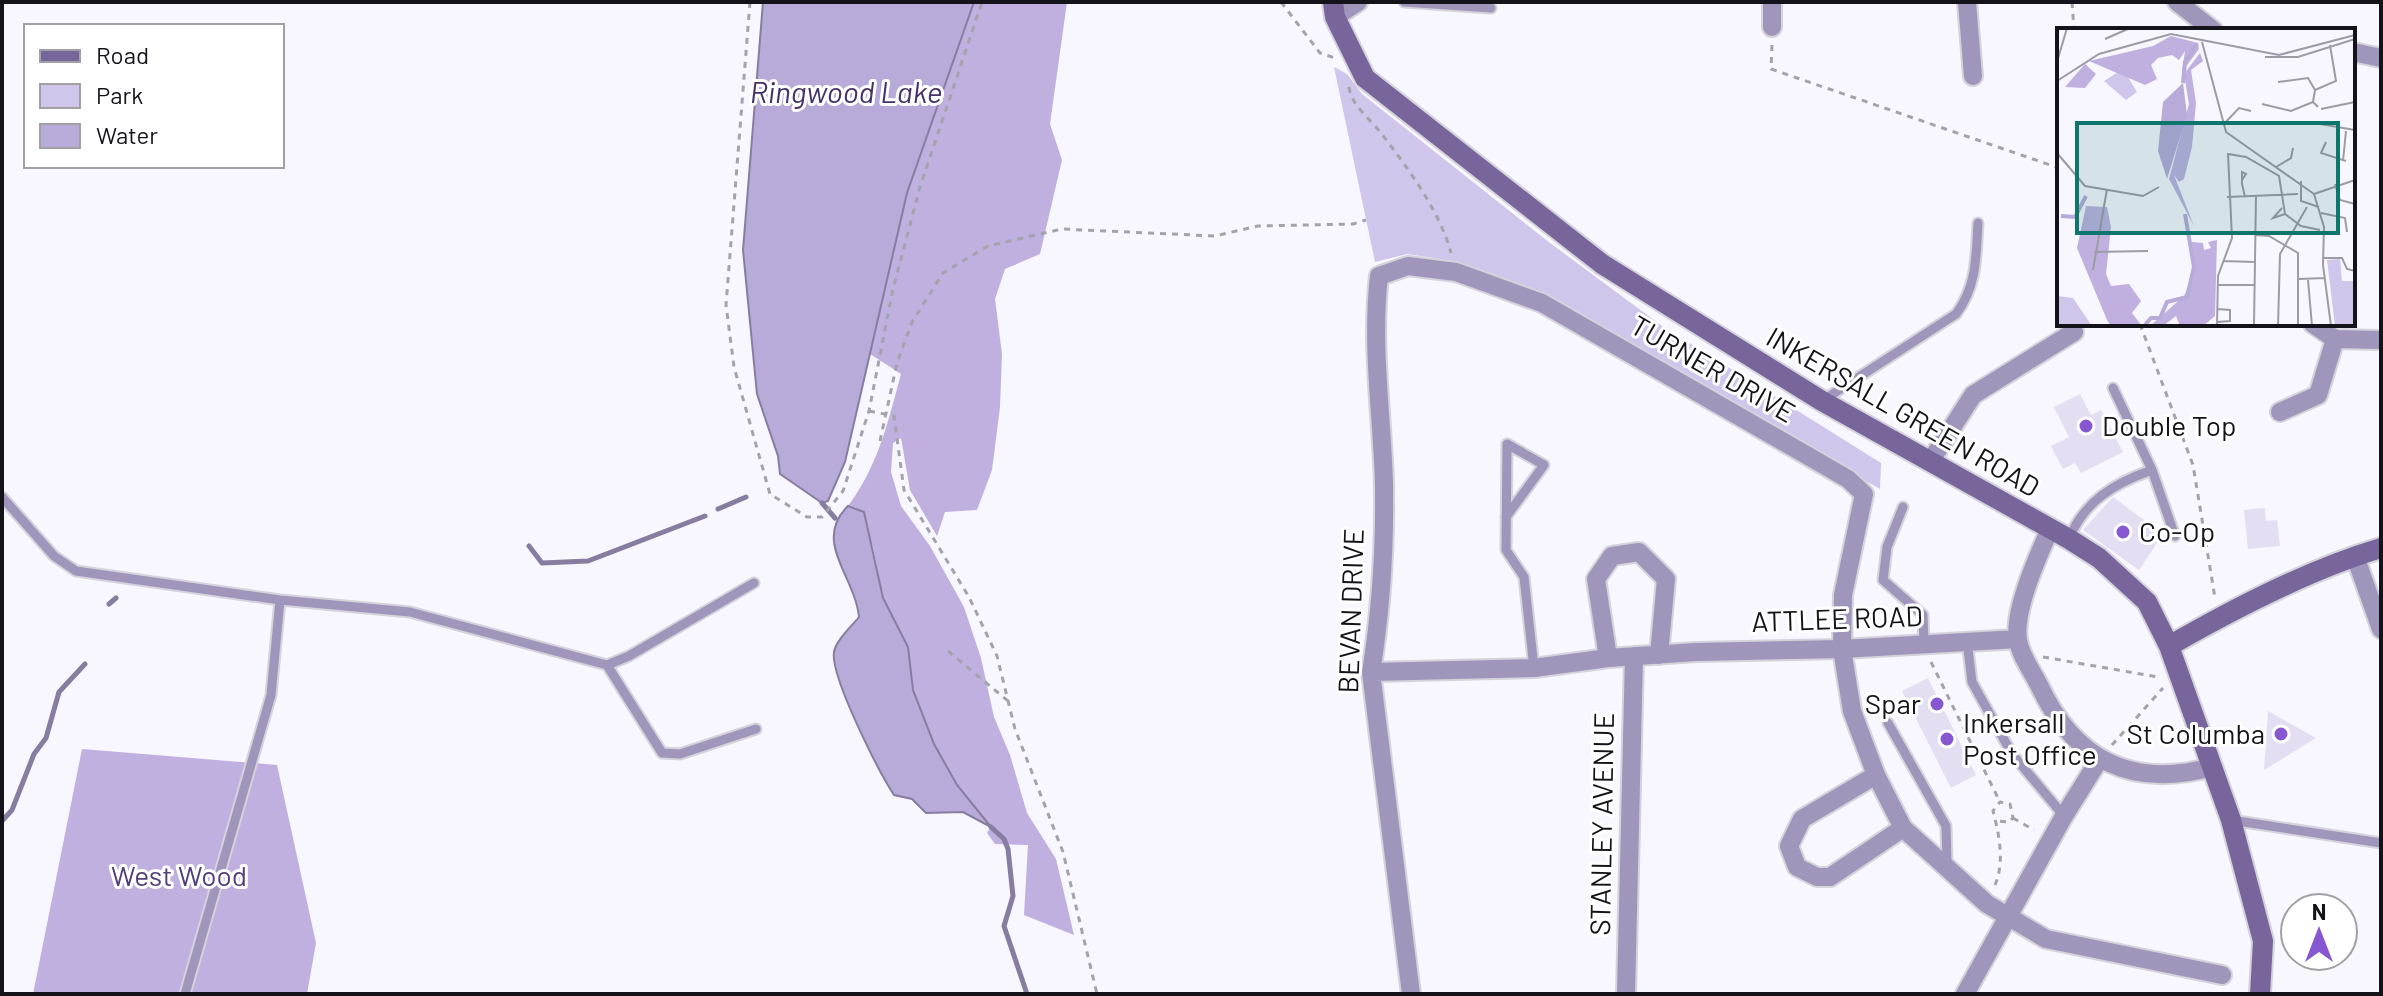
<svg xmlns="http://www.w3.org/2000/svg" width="2383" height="996" font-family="Barlow,sans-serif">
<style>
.green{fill:#d0c5ea}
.forest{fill:#bfb0e0}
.water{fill:#b8aad9;stroke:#877da0;stroke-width:2}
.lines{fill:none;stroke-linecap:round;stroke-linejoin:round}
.stream{stroke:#877da0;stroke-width:5}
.building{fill:#e4def3}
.lane-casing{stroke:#d4d2da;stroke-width:13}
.street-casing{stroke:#d4d2da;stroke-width:22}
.secondary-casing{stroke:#d4d2da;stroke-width:24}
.path{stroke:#a4a2aa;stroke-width:3;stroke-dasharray:6 6;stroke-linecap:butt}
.lane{stroke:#a095bb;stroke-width:9}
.street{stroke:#a095bb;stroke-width:18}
.secondary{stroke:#77659c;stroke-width:20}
.poi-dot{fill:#8657d0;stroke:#fff;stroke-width:3}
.labels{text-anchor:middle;stroke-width:6;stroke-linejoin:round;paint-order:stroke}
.street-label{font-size:28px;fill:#15131a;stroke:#fff}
.poi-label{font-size:28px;fill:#15131a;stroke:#fff;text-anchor:start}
.park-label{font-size:28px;fill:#533e79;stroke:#fff}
.water-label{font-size:30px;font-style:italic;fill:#46316b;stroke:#fff}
.inset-river{fill:none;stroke:#b8aad9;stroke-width:4}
.inset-road{fill:none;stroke:#9d9ba3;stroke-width:2}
.view{fill:#0f766e;fill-opacity:0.15;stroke:#0f766e;stroke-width:4}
.inset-edge{fill:none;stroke:#15131a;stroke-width:4}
</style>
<rect width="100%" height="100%" fill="#f8f6ff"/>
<path class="green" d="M1334 67 1347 74 1362 94 1550 243 1662 326 1881 463 1880 489 1524 285 1441 259 1407 254 1375 262Z"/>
<path class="forest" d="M974 2H1067L1050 124 1062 160 1040 254 1005 269 995 299 1002 354 1000 407 992 470 977 510 945 512 937 536 910 490 901 438 893 443 891 472 901 506 930 546 964 607 981 658 994 717 1010 755 1027 813 1056 859 1074 935 1024 915 1028 845 995 844 987 833 991 826 957 785 934 744 913 690 908 647 883 598 873 547 856 508 848 506C878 466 888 422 901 374L870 354 907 193Z
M82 749 277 765 316 943 307 994H33Z"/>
<path class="water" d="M763 2H974L907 193 845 462 828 501 822 503 780 474 778 456 757 394 743 250Z
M848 506 864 512 883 598 908 647 913 690 934 744 957 785 991 827 963 812 926 813 912 799 894 795C879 772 830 676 834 652 836 640 852 626 859 617 855 576 812 541 848 506Z"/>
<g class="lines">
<path class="stream" d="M822 503 835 518
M718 509 746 497
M529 546 542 563 588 561 705 516
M109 604 116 598
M2 821 12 810 34 754 46 738 59 692 85 664
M991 827 1004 839 1008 849 1013 896 1004 926 1027 994"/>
</g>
<path class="building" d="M2080 394 2091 415 2101 410 2123 452 2081 473 2075 463 2063 469 2051 446 2069 437 2054 407Z
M2113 497 2163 534 2139 570 2083 530Z
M2265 508 2266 521 2277 520 2280 546 2248 549 2244 510Z
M1928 678 1976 775 1951 788 1902 691Z
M2268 711 2316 738 2264 770Z"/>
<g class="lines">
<defs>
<path id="lane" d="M1404 2 1491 8
M2113 388 2152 470
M1822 401 1956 314C1977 286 1976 257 1978 223
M2 497 54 556 76 571 280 600 410 612 607 665 629 656 754 583
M1903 507 1887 547 1883 580 1923 615 1924 644
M1506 517 1544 465 1507 444 1506 550 1524 577 1534 668
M2069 539C2084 501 2115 483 2152 470L2175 536
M1967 641 1972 682 2012 754 2064 816
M607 665 662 753 680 754 756 729
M1888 723 1946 826 1947 864
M2231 820 2381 843
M185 994 271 695 280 600"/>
<path id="street" d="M1967 2 1973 76
M2177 2 2213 30
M1335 17 1358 2
M1772 27V2
M2353 52 2381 58
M2313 324 2335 339 2381 340
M2280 412 2318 395 2335 339
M1930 462 1973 395 2074 332
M2050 529C2038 556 2013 611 2018 640 2020 655 2032 671 2039 685 2074 760 2131 789 2212 767
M2355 556 2381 629
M1608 658 1596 579 1612 556 1639 552 1666 579 1659 655
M1371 672 1534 668 1608 658 1696 652 1842 649 2018 639
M1876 775 1802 819 1789 846 1797 867 1817 877H1830L1903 828
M1411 994 1371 672C1381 611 1385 546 1384 484 1382 414 1371 346 1379 276L1408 266 1456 272 1542 303 1848 479 1864 494 1843 595 1842 649 1852 711 1876 775 1903 828 1987 904 2046 939 2222 975
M1626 994 1634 656
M1965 994 2064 816 2099 760"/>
<path id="secondary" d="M1333 2 1335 17 1365 78 1602 264 1822 401 2069 539 2099 558 2147 602 2169 646 2231 820 2263 941 2260 994
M2169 646C2235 608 2308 570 2381 548"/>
</defs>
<use href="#lane" class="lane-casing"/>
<use href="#street" class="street-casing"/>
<use href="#secondary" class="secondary-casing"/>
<path class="path" d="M750 2 726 305 734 367 770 494 807 517H822L843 491 869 411 893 289 920 187 982 2
M1281 2 1320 53 1335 58
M2072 2 2074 30
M1772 45 1771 69 2059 168
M1349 87C1351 105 1370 119 1381 133 1407 167 1440 211 1451 253
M2140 324 2193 465 2215 598
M869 411 894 416 904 490 969 597 997 656 1015 729 1063 852 1097 994
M880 441 897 363 912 322 943 273 988 246 1062 229 1215 236 1258 226 1353 224 1366 220
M948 651 1008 701
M2043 657 2158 677
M1931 662 2000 802
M2112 745 2163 688
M2013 818 2034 830
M1995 885C2005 862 1999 834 1993 811L2000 802 2010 804 2013 818 2009 822 1998 821"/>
<use href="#lane" class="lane"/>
<use href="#street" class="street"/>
<use href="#secondary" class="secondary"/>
</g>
<g class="poi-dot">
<circle cx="2086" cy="426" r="8"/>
<circle cx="2123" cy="532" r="8"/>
<circle cx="1937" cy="704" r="8"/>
<circle cx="2281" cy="734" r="8"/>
<circle cx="1947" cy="739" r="8"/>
</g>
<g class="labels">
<g class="street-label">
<text transform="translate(1713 369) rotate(30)" y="10">TURNER DRIVE</text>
<text transform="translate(1903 412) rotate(30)" y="10">INKERSALL GREEN ROAD</text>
<text transform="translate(1351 611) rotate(-88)" y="10">BEVAN DRIVE</text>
<text transform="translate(1837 619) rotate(-2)" y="10">ATTLEE ROAD</text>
<text transform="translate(1602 824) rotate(-89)" y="10">STANLEY AVENUE</text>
</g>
<g class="poi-label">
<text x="2102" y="436">Double Top</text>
<text x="2139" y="542">Co-Op</text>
<text x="1921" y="714" text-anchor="end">Spar</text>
<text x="1963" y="733">Inkersall<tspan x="1963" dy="32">Post Office</tspan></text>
<text x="2265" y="744" text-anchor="end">St Columba</text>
</g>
<g class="park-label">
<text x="179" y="886">West Wood</text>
</g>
<g class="water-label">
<text x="846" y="103">Ringwood Lake</text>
</g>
</g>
<g transform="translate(2057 28)">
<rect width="298" height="298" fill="#f8f6ff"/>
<path d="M66 41 80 64 69 72 47 53ZM283 231 285 253H298V298H278L270 232ZM0 268 16 270 35 298H0Z" fill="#d0c5ea"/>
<path d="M114 8 141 15 142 21 125 44 128 23 122 32 115 27 101 30 94 37 100 51 88 57 32 33 96 18ZM143 25 146 33 134 42 139 75 135 119 127 151 122 154 117 147 137 198 112 151 132 76 127 46ZM28 36 39 46 28 60 8 59ZM29 178 50 179 54 199 49 246 54 258 72 256 84 273 75 285 85 298H54L50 292 20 220ZM160 212 158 288 146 298H123L119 288 106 298H93L127 268 136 249 135 214 146 215 147 222 154 220 151 214Z" fill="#bfb0e0"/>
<path d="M126 55 130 87 110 151 101 123 106 74Z" fill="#b8aad9"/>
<path class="inset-river" d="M126 55 128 34 140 16M4 188 18 189 29 168M87 298 94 290H103L110 274 130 269 137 239 128 186"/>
<path class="inset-road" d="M48 11 73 0M145 14 169 104 257 166 267 199 266 237 274 298M208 29H241L298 11M0 34 10 0M0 53 42 26 114 6 222 27 298 7M221 54 251 50 258 62M205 76 234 83 256 74M261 79 256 74 258 62 279 53 273 17M264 81 298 74M257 95 298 102M166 97 182 80 194 83M269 114 264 125 289 133M0 125 28 158 86 168 102 159M286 133 289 103M219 139 234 130 236 120M185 152 189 146 185 144V156L188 169M244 153V173L262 179M278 156 283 172 298 176M257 166 298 152M170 169 241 166M225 180 216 190 228 186M264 185 288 190 290 204M198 207 212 208 241 225V298M37 224 91 223M266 230H285L290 241 298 243M167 233 198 234M36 242 50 161M242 251 268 250M251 252 255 298M161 257H197M160 294 173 293V282L161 281M160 298 161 248 175 210 171 126 189 129 222 148 228 186 244 198 263 202M197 298 199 167M221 298 223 226 250 179"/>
<path class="view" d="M20 95H281V205H20Z"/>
<rect width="298" height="298" class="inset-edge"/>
</g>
<rect width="2383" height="996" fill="none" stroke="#15131a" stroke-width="8"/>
<rect x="24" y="24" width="260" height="144" fill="#ffffff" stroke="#a1a1a3" stroke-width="2"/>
<rect x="40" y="50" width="40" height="12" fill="#77659c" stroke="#a1a1a3" stroke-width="2"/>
<text x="96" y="64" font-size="24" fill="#15131a">Road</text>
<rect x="40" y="84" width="40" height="24" fill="#d0c5ea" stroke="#a1a1a3" stroke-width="2"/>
<text x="96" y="104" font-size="24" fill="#15131a">Park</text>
<rect x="40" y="124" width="40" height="24" fill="#b8aad9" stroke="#a1a1a3" stroke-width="2"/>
<text x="96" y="144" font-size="24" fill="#15131a">Water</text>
<g transform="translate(2319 932)"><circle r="38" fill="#ffffff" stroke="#a1a1a3" stroke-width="2"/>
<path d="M0-6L14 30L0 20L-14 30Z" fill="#8657d0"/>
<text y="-12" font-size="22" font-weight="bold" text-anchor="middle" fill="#15131a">N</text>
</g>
</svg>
